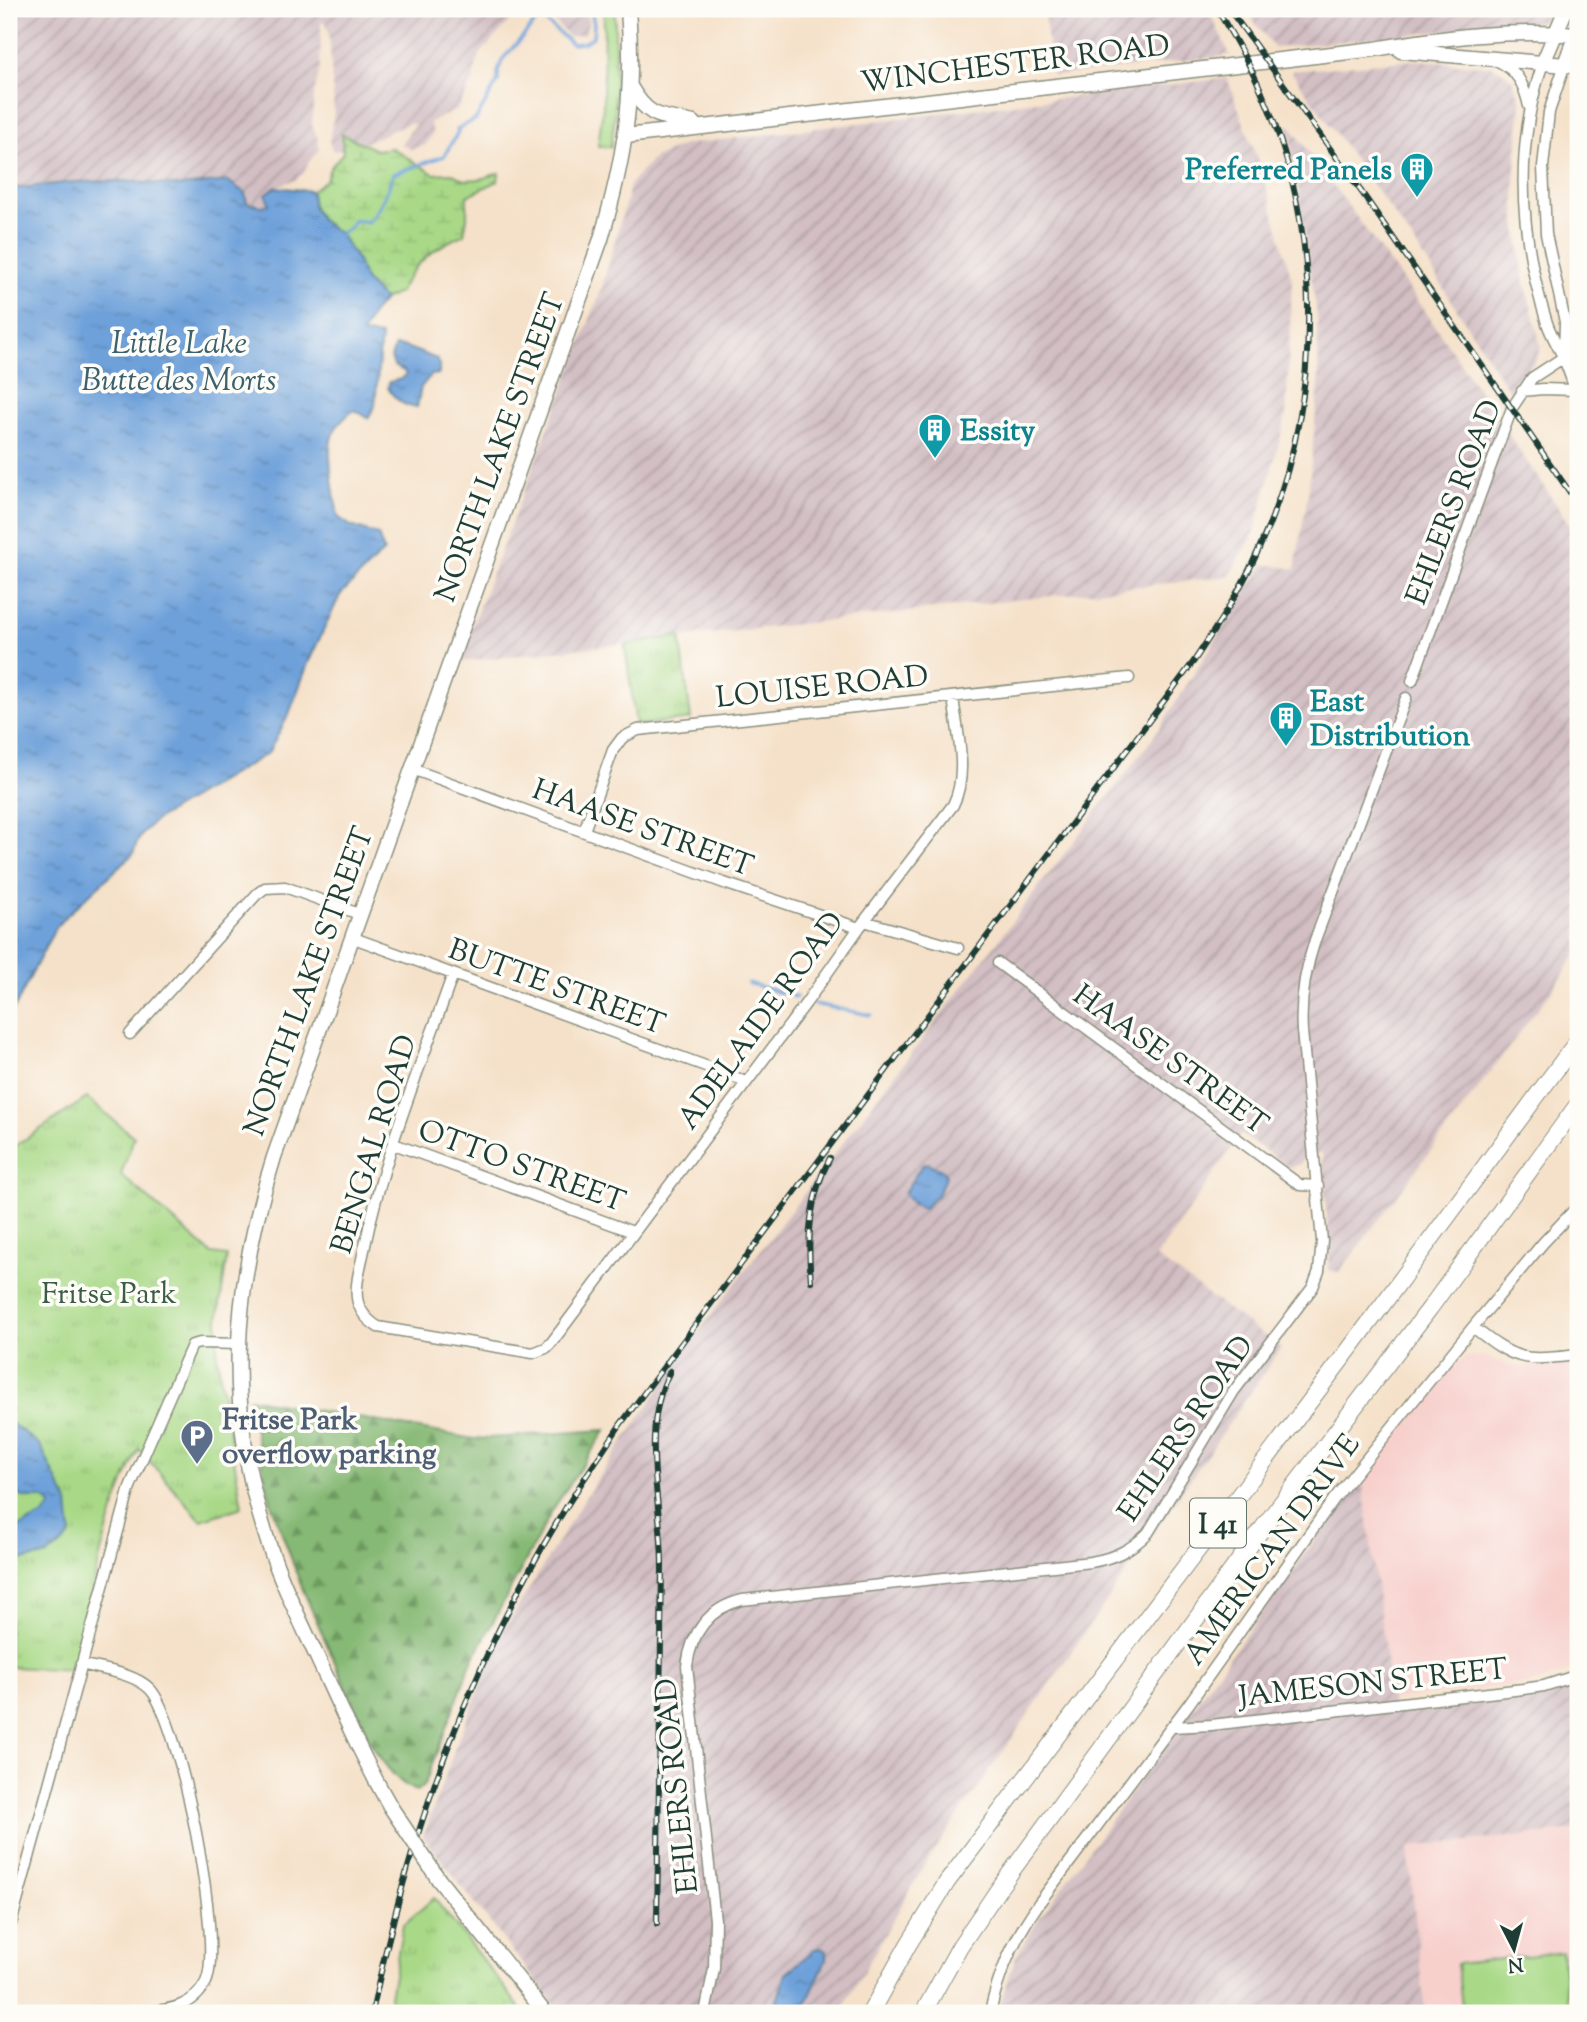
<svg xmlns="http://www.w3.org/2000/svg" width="1587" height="2022" font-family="'Sorts Mill Goudy',serif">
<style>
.built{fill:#f7d0cc}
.industrial{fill:url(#industrial-furrows)}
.grass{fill:url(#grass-tufts);stroke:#648b5e;stroke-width:2}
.forest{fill:url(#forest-firs);stroke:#527b54;stroke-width:2}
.wetland{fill:url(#wetland-marsh);stroke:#648b5e;stroke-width:2}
.garden{fill:#a9d987;stroke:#648b5e;stroke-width:2}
.water{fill:url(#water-ripples);stroke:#466f87;stroke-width:2}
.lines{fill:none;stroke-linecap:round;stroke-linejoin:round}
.stream{stroke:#6ea1da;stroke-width:3.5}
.minor-casing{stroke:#8a8f7e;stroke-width:13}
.major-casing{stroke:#8a8f7e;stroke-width:17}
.highway-casing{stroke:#8a8f7e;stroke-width:18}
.minor{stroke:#fff;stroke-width:10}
.major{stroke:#fff;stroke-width:14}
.highway{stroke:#fff;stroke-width:16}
.rail-casing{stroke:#1f3d34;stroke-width:6}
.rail{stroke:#fdfcf7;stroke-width:3.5;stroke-dasharray:10;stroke-linecap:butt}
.major-bridge-casing{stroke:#8a8f7e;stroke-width:17;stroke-linecap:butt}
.major-bridge{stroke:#fff;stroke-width:14}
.labels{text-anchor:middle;stroke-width:7;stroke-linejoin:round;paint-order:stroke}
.shield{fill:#fdfcf7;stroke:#62766e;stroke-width:2}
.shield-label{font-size:28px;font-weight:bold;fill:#1f3d34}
.street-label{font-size:30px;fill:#1f3d34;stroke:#fdfcf7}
.culture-label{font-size:30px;font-weight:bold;fill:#0d838f;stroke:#fdfcf7;text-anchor:start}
.park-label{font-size:30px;fill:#3b5c45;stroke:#fdfcf7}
.service-label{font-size:30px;font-weight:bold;fill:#4e5e75;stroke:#fdfcf7;text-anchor:start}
.water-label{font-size:32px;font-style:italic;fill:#3b606e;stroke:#fdfcf7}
</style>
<defs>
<pattern id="industrial-furrows" width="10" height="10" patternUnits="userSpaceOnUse" patternTransform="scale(1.75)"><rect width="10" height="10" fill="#d2bec3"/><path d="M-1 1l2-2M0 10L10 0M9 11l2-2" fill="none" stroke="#aa9c9f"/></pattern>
<pattern id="grass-tufts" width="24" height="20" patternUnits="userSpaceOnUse" patternTransform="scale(1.75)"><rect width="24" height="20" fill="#a9d987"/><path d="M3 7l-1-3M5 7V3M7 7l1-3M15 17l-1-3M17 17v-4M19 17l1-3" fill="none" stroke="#91bb75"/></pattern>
<pattern id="forest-firs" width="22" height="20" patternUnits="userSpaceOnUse" patternTransform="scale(1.75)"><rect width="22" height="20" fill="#86b974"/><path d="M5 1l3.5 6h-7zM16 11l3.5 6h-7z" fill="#6d9860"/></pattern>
<pattern id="wetland-marsh" width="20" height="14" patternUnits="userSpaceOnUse" patternTransform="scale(1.75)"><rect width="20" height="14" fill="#a9d987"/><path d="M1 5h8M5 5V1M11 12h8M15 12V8" fill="none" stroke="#91bb75"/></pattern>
<pattern id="water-ripples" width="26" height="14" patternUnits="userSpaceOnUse" patternTransform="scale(1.75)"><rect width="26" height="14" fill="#6ea1da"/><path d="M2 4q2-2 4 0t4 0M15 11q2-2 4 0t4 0" fill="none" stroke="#5a84b2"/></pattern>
</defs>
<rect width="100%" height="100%" fill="#fdfcf7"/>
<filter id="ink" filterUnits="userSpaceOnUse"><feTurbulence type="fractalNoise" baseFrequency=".0143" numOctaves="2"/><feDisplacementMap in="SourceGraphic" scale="14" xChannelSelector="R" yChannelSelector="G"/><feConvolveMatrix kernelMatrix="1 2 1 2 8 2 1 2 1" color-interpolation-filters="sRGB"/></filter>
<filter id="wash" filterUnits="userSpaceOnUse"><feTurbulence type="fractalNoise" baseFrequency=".00686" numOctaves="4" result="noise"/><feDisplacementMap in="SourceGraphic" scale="28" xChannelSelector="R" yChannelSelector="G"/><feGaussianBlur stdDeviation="1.57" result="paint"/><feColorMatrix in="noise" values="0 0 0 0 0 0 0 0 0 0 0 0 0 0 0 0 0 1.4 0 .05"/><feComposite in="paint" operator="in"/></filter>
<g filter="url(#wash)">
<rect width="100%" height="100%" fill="#f5e1c9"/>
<path class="built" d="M1483 1356 1514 1367 1578 1362V1667L1544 1681 1524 1684 1391 1699 1362 1475 1455 1364 1468 1357Z
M1578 1830V2013H1425L1408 1847Z"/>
<path class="industrial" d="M9 9H520L480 54 474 73V79L457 110 430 122 433 132 425 145 411 149 401 144 415 125 409 123 353 148 333 151 329 141 334 113 329 33 326 23 321 21 320 68 314 94 312 125 318 139 319 149 308 163 304 173 295 180 275 187 266 194 269 204 262 207 243 201 18 188 9 183Z
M544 9H585L588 22 585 34 569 37Z
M1043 9H1205L1213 19 1230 55 1053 76Z
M1245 9H1557L1543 21 1274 48Z
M1414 60 1492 66 1505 73 1512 79 1521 101 1515 179V214L1524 279 1541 346 1536 360 1510 392 1414 242 1291 71Z
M1227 78 1262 171 1292 280 1286 417 1254 534 1229 576 458 662 601 291 631 183 654 158 687 144Z
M1288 123 1427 314 1578 537V950L1561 978 1339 1272 1328 1271 1329 1248 1322 1152 1306 1158 1298 1165 1289 1167 1241 1134 1156 1257 1281 1348 925 1864 840 2013H561L423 1837 459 1737 505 1628 585 1498 702 1327 1153 738 1264 564 1295 569 1308 494 1319 383 1317 315Z
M1362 1475 1393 1713 1525 1699 1549 1695 1578 1685V1830L1408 1847 1425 2013H997L1016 1956 1036 1923Z"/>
<path class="grass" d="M604 9H615V114L611 147 598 146 603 108Z
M680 636 691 719 636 725 625 645Z
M87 1098 134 1137 121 1175 212 1254 227 1256 218 1319 217 1357 242 1507 201 1520 139 1449C104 1517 91 1596 74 1670L9 1667V1150Z
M434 1898 524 2013H387L403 1925Z"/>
<path class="forest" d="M249 1398 474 1439 606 1430 553 1509 470 1665 424 1786 417 1791C398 1785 383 1762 372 1746L302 1588 271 1503 250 1410Z"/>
<path class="wetland" d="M342 134 376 150 392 148 434 174 451 173 465 180 481 179 499 173 498 181 467 196V218L464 234C436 247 413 262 400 292L384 300 365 280 357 260 340 234 321 220 313 207 311 191 326 180 330 168 343 153Z"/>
<path class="garden" d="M1562 1952 1568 2013H1463L1457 1964Z"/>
<path class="water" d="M123 181 181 186 228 181 245 193 247 203 262 206 269 204 266 194 275 187 311 191 313 207 321 220 340 234 357 260 365 280 384 300 372 314 362 334 381 336 375 406 368 418 355 410C345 416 333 428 331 440 327 459 335 496 338 517L351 526 378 535 384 551 340 595 309 661 289 714 268 753 156 820C144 830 137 839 133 854L63 919 53 932 9 1019V183L18 188 74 182Z
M395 346 406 347 437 359 439 364V374L431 375 421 387 417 407C405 408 394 398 388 388L389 382 401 379 406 375 404 371 394 366 391 358Z
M927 1163 943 1171 946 1176 937 1195 923 1209 912 1203 904 1193 922 1165Z
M9 1421 40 1445 68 1503 71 1534C50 1560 40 1558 9 1561V1532L44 1515 51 1505C43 1494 35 1500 24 1497 19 1497 13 1491 9 1488Z
M821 1948 826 1950V1960L802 2013H773L786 1974 815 1949Z"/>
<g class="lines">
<path class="stream" d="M340 234 349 228 354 220 368 222C381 207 387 193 393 174L444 156 458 132 457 129 476 119 498 81V73L502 60 542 15 545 21 572 44 583 43 593 37 594 24 591 9H594
M748 983 796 997
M814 1004 871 1015"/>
</g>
</g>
<g filter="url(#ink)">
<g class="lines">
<defs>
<path id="minor" d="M1498 61C1518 71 1524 85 1529 106
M1543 63C1514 148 1520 238 1547 323 1551 335 1558 346 1563 357 1569 370 1573 384 1578 398
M1564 355 1565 322 1546 234 1543 167 1549 112 1565 64
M1522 391 1543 389 1576 390
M1412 681 1512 408 1532 378 1564 357
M412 769 724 883 859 928
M584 831 613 750 622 738 638 730 1129 678
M864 921 958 948
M351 937 733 1076 746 1083
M998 963 1300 1185 1318 1186
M453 974C421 1065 383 1156 364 1250 361 1265 355 1283 357 1298 359 1311 367 1320 378 1327L533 1353 546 1348 552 1342 806 1003 859 928 953 805C969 773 957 732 953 697
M130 1034 257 894 265 888 285 887 359 914
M394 1144 633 1232
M1473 1327C1517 1362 1523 1361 1578 1355
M81 1664C103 1670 134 1673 150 1689 180 1720 224 1944 206 1982 193 2008 168 2010 143 2013
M1172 1727 1211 1725 1523 1689 1544 1686 1578 1675
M9 1931 130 1487 192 1345 200 1343 238 1344
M705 2013 714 1969 715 1920 687 1666C691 1633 709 1608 742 1600L1091 1562C1114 1558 1131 1550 1148 1533L1234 1391 1313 1287 1319 1271 1322 1241 1302 1031C1300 999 1305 970 1315 940L1406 698
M990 2013C998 1973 1015 1937 1039 1903L1188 1705 1334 1499 1473 1327 1543 1243 1578 1206"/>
<path id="major" d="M1401 51 1578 66
M1543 63 1566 9
M1565 64 1578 29
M631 88C649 119 661 116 694 123
M626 136 1375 49C1443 37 1510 29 1578 35
M390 1806C363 1759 341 1709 318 1659 300 1620 281 1582 268 1542 224 1408 232 1290 274 1157L601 239C625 157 635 95 628 9
M439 1880 545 2013"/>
<path id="highway" d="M870 2013 908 1945 947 1882 1375 1315 1578 1040
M923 2013 960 1946 1000 1887 1273 1514 1430 1308 1578 1104"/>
</defs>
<use href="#minor" class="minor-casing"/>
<use href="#major" class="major-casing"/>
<use href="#highway" class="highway-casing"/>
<use href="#minor" class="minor"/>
<use href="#major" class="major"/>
<use href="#highway" class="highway"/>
<defs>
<path id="rail" d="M1229 9 1363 194 1578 504
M811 1281C807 1237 809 1197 830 1158
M657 1924C658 1805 661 1685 662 1566 662 1501 639 1431 670 1371
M372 2013C409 1833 468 1667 565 1509 582 1481 602 1453 620 1425L1194 661C1217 626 1241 590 1258 551 1324 407 1325 232 1260 88 1248 60 1232 35 1217 9"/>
</defs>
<use href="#rail" class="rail-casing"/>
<use href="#rail" class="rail"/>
<defs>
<path id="major-bridge" d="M390 1806 439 1880"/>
</defs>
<use href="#major-bridge" class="major-bridge-casing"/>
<use href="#major-bridge" class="major-bridge"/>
</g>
</g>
<defs>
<symbol id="building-pin" viewBox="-11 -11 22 30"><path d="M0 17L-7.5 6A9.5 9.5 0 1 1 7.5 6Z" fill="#0f9aa8" stroke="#fdfcf7"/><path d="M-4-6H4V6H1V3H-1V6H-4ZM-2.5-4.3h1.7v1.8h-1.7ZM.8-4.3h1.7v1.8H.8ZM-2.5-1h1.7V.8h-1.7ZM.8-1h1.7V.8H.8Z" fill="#fff"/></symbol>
<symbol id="parking-pin" viewBox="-11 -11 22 30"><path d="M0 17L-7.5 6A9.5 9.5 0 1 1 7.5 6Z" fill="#5c6f8a" stroke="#fdfcf7"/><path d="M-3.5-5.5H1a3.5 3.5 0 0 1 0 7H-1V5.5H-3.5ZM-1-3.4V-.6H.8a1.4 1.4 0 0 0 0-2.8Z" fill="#fff"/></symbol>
</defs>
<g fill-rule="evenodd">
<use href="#building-pin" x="1398" y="150" width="38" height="52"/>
<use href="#building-pin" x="916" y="411" width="38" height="52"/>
<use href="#building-pin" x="1267" y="699" width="38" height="52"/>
<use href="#parking-pin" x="178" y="1417" width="38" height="52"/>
</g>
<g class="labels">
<rect class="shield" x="1190" y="1498.5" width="56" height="49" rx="5"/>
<g class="shield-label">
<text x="1218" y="1533">I 41</text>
</g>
<g class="street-label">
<text transform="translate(1015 63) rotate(-7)" y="10">WINCHESTER ROAD</text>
<text transform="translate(499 447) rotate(-70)" y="10">NORTH LAKE STREET</text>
<text transform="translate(1453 502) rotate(-69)" y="10">EHLERS ROAD</text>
<text transform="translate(822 686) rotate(-6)" y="10">LOUISE ROAD</text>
<text transform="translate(643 827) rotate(20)" y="10">HAASE STREET</text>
<text transform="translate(308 981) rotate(-70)" y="10">NORTH LAKE STREET</text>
<text transform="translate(557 986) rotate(20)" y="10">BUTTE STREET</text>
<text transform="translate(760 1020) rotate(-54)" y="10">ADELAIDE ROAD</text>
<text transform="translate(1171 1059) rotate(36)" y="10">HAASE STREET</text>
<text transform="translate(373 1144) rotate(-73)" y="10">BENGAL ROAD</text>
<text transform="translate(522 1165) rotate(20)" y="10">OTTO STREET</text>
<text transform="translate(1185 1428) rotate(-56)" y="10">EHLERS ROAD</text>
<text transform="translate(1271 1549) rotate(-54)" y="10">AMERICAN DRIVE</text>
<text transform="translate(1373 1682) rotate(-6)" y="10">JAMESON STREET</text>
<text transform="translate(676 1786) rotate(-96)" y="10">EHLERS ROAD</text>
</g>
<g class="culture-label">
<text x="1392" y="179" text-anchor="end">Preferred Panels</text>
<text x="960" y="440">Essity</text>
<text x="1310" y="711">East<tspan x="1310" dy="34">Distribution</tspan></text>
</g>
<g class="park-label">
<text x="109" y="1303">Fritse Park</text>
</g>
<g class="service-label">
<text x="222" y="1429">Fritse Park<tspan x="222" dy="34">overflow parking</tspan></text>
</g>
<g class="water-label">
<text x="179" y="353">Little Lake<tspan x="179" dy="37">Butte des Morts</tspan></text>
</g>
</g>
<rect width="1587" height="2022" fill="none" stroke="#fdfcf7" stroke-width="35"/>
<g transform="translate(1514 1949) rotate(174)" stroke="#fdfcf7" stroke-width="5" paint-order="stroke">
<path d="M0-5L12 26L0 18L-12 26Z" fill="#1f3d34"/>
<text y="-10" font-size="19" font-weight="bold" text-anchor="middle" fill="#1f3d34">N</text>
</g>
</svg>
